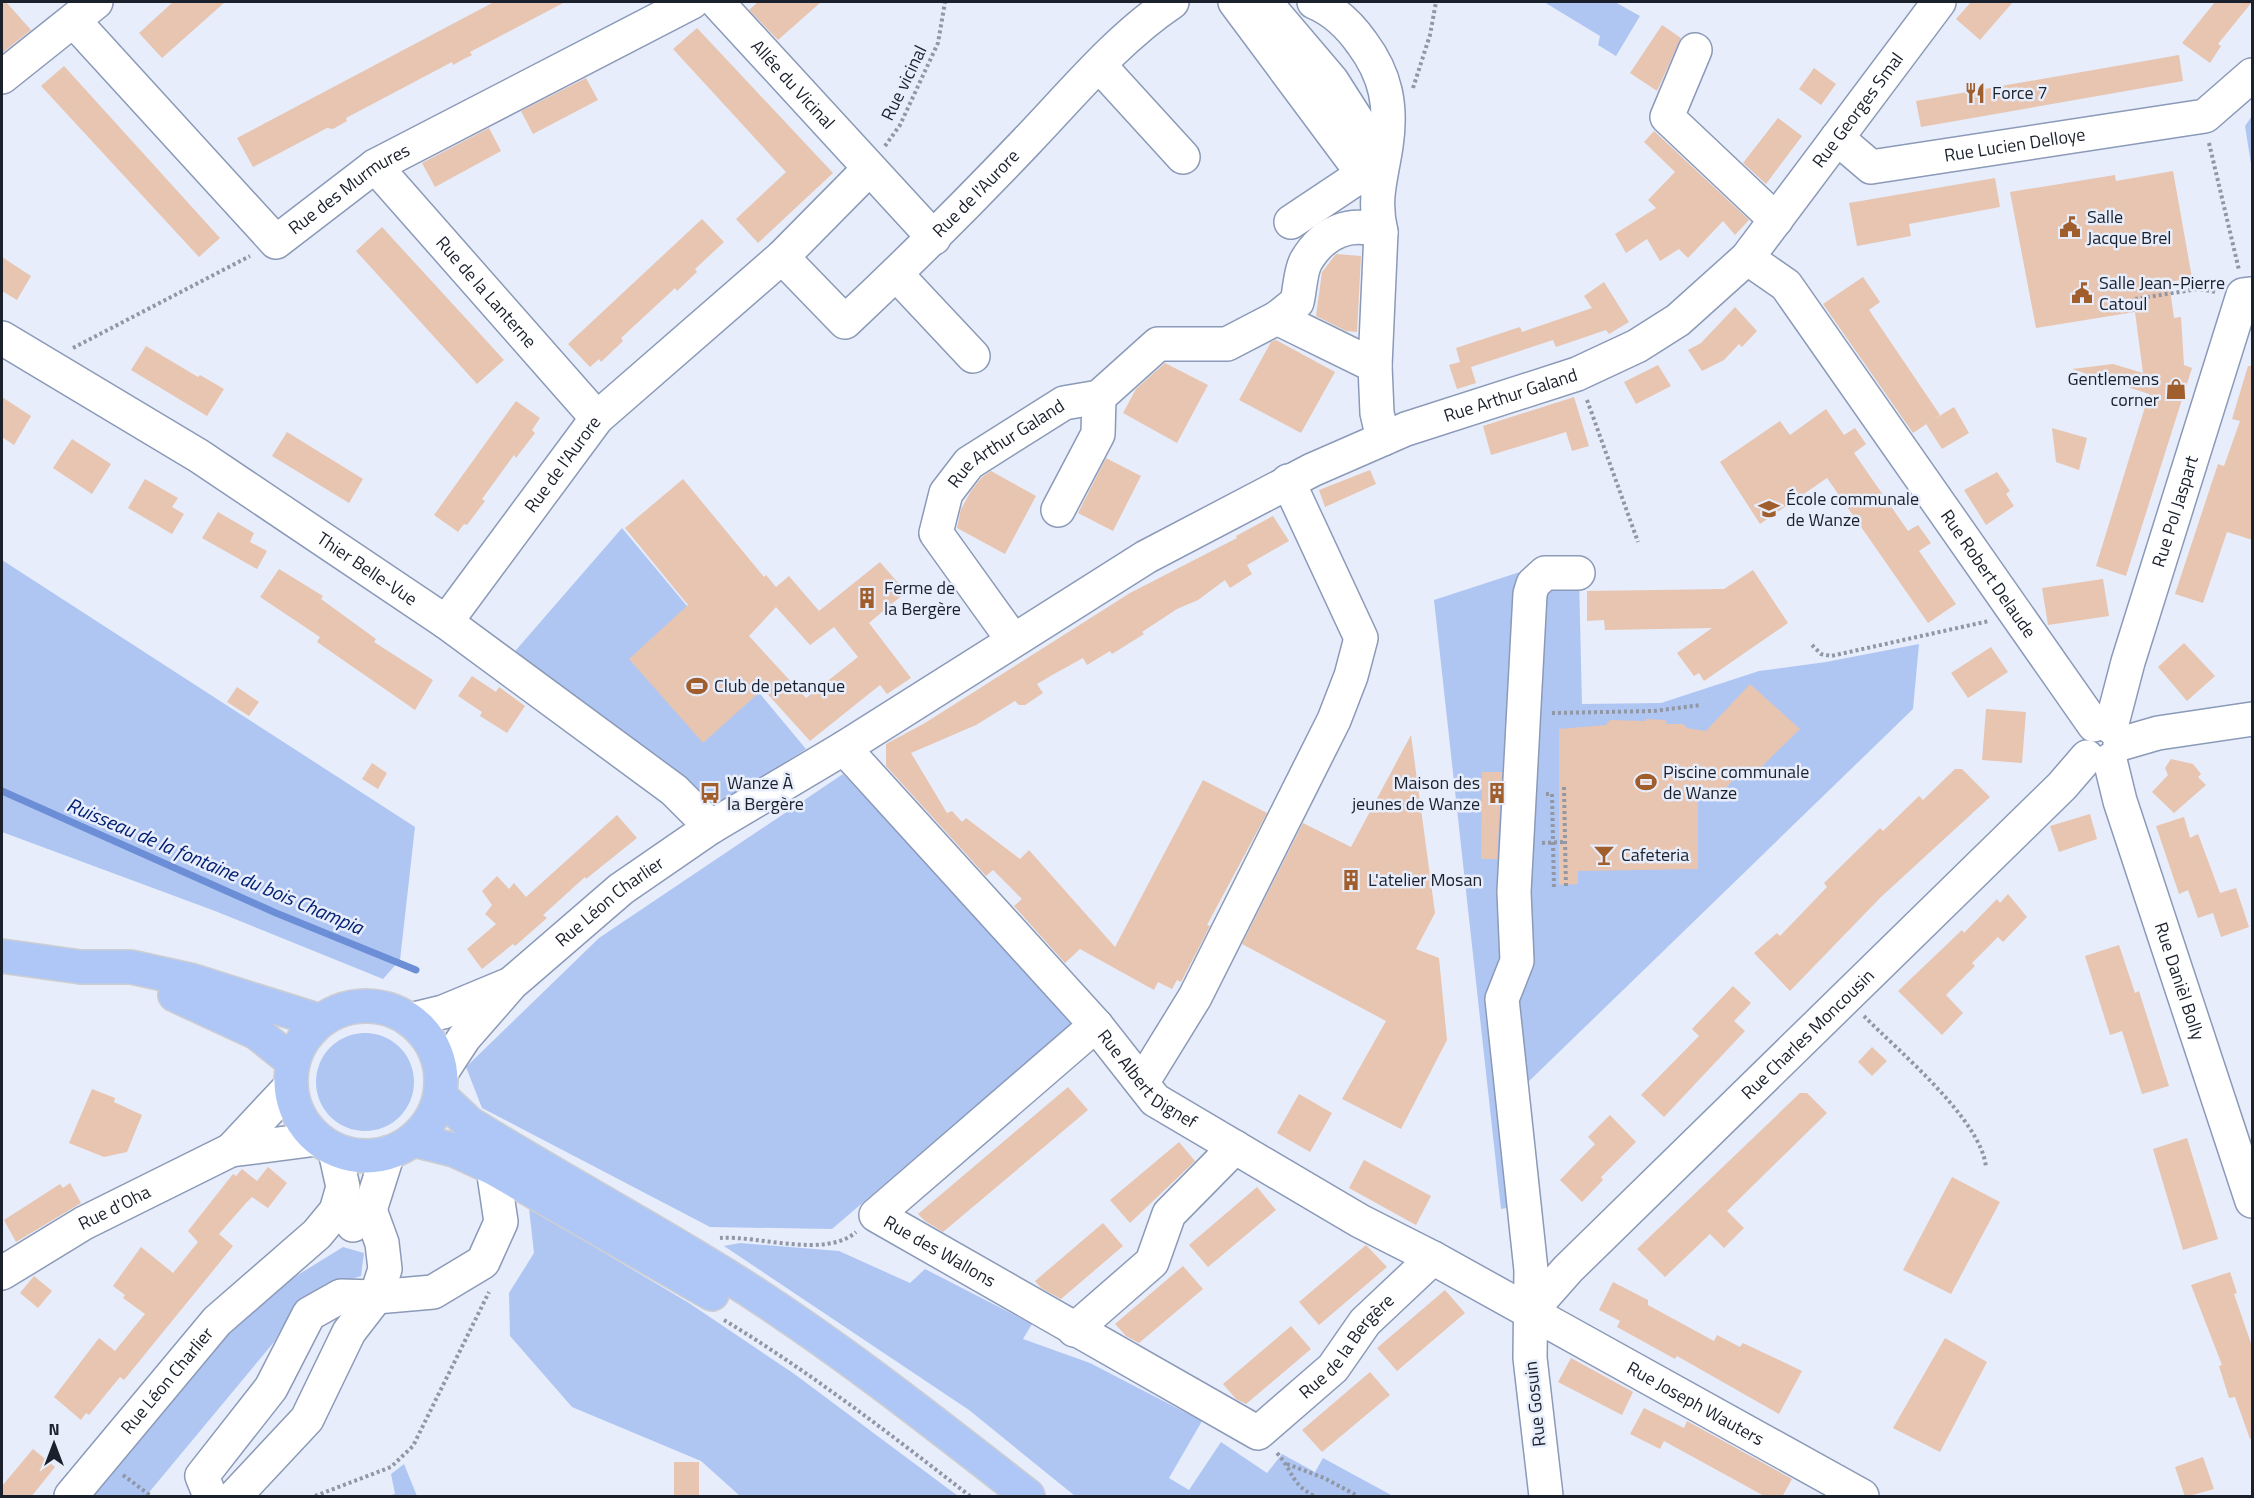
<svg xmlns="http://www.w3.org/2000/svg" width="2254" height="1498" font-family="'Titillium Web',sans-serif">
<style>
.green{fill:#afc6f3}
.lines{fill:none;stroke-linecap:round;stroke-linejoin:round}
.stream{stroke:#6b8ed6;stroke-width:7}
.building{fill:#e7c5b0;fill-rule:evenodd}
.minor-casing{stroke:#8b9ab8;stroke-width:36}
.major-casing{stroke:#cdced1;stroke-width:36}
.path{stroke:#9197a4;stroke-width:4;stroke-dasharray:3 3;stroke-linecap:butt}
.minor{stroke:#fff;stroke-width:33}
.major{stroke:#afc7f7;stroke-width:33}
.labels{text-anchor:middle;stroke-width:5;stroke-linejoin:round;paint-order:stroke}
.street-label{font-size:18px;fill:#1a202c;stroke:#e7edfb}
.poi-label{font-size:18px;fill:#1a202c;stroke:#e7edfb;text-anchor:start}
.water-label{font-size:20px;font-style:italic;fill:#032073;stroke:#e7edfb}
</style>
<rect width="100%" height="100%" fill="#e7edfb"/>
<path class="green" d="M1544 2H1615L1640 16 1616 56 1598 45 1600 36Z
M2252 116V170L2245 126Z
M622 528 806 749 715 807 510 657Z
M2 560 415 827 400 960 383 979 215 911 2 832Z
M1544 564 1579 578 1582 704 1661 703 1759 671 1826 662 1919 644 1913 709 1521 1089 1534 1203 1501 1209 1434 600Z
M843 774 1076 1020 832 1229 710 1227 482 1108 466 1067 599 938Z
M316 1082a49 49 0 1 1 98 0a49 49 0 1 1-98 0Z
M529 1208 689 1303 793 1373 958 1496H740L701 1461 572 1407 510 1336 509 1293 534 1253Z
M740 1243 839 1251 910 1283 925 1269 1032 1324 1023 1339 1090 1363 1202 1421 1169 1478 1189 1490 1221 1442 1267 1473 1282 1454 1315 1472 1323 1458 1393 1496H1075L969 1410 724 1246Z
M343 1247 364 1253 361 1276 321 1289 295 1305 274 1342 146 1496H81L238 1312Z
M404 1464 417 1496H387L395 1494 391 1474Z"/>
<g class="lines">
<path class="stream" d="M2 791 276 913 416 970"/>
</g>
<path class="building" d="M2 2H6L31 30 2 53Z
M173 2H225L162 58 139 33Z
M494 2H565L470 52 472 55 462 60 453 65 452 62 346 118 347 121 333 129 327 128 253 167 237 138Z
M758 2H821L778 40 749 10Z
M1971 2H2013L1980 40 1956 19Z
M2215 2H2252L2218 44 2221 46 2210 63 2182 43Z
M1662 25 1681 38 1657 91 1630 73Z
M697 28 833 173 758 243 736 219 786 172 673 49Z
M2179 55 2183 81 1921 127 1916 101Z
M64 66 220 238 199 257 41 86Z
M1814 68 1836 84 1821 105 1799 89Z
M586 78 598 100 533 134 521 111Z
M1778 118 1802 136 1766 184 1743 163Z
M489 128 501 151 435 187 422 163Z
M1654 131 1749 220 1735 235 1723 221 1688 258 1679 249 1660 261 1647 239 1626 253 1615 234 1656 208 1648 200 1675 172 1644 142Z
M2173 171 2192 278 2169 282 2174 318 2181 317 2184 365 2192 368 2126 576 2096 566 2149 394 2072 369 2113 364 2143 373 2135 312 2036 328 2010 192 2115 175 2116 181Z
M1995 178 2000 207 1909 224 1911 236 1857 246 1849 203Z
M702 219 724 242 695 269 697 272 677 291 675 288 621 338 623 341 601 362 599 359 590 367 568 344Z
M382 227 504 360 477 384 356 251Z
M1336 254 1361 256 1357 332 1346 331 1316 316 1322 272Z
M2 257 31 276 17 300 2 291Z
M1863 277 1880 302 1869 310 1940 415 1913 433 1823 304Z
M1604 282 1629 322 1609 334 1606 330 1556 347 1553 340 1471 367 1476 383 1457 389 1449 365 1460 362 1456 348 1520 327 1522 332 1592 308 1584 296Z
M1735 307 1757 331 1742 347 1739 344 1724 360 1702 371 1688 350 1701 343Z
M1276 340 1335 372 1301 433 1239 400 1271 342Z
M146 346 198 377 200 375 224 389 207 416 131 370Z
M1165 363 1208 385 1177 443 1123 413 1136 389Z
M1658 365 1671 386 1636 404 1624 382Z
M2248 366H2253V540L2227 532 2203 603 2175 594 2218 464 2224 466 2240 421 2232 419Z
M2 397 31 416 14 445 2 437Z
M1574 397 1589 446 1572 451 1566 432 1491 455 1483 426Z
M516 401 540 418 532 430 535 433 516 458 514 455 482 499 485 501 467 525 464 524 458 532 434 515Z
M1954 407 1969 433 1942 449 1926 424Z
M1826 409 1844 435 1855 428 1866 444 1854 453 1908 531 1918 525 1931 543 1919 551 1956 604 1928 623 1827 478 1760 524 1720 462 1780 421 1790 435Z
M2052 428 2087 438 2079 470 2056 462Z
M287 432 363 479 349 503 272 456Z
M72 439 111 464 92 494 53 468Z
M1106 458 1141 476 1113 531 1078 513Z
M1370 470 1376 484 1325 507 1319 490Z
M991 471 1036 496 1005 554 957 528 961 509 971 491 982 477Z
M1997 472 2010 491 2006 494 2014 506 1986 525 1964 490Z
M145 479 178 498 172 507 184 514 172 534 128 508Z
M683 479 764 577 766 575 776 587 789 576 819 611 880 562 906 592 869 623 911 678 887 694 880 685 810 741 763 689 703 743 629 659 688 605 625 528ZM776 607 810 645 834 627 858 657 806 698 749 636Z
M218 512 254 533 250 542 267 551 257 569 202 538Z
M1273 516 1289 541 1247 565 1252 574 1230 588 1225 580 1198 600 1177 609 1142 632 1144 634 1112 654 1110 651 1087 665 1083 658 1054 674 1037 684 1043 693 1025 705H1019L1015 701 976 725 911 753 947 813 952 811 962 822 966 818 1020 859 1029 850 1115 947 1203 780 1267 813 1207 925 1210 926 1181 982 1177 980 1172 989 1158 982 1154 990 1080 949 1065 963 1014 906 1022 899 993 870 986 876 886 766V744L925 723 1130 593 1237 538 1236 536Z
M279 569 323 596 321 599 376 639 374 642 433 680 415 710 317 642 320 637 260 597Z
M1753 570 1788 623 1704 681 1699 673 1694 676 1677 653 1712 628 1605 630 1604 620 1587 621V591L1724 589Z
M2103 579 2109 616 2048 625 2042 588Z
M2184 643 2215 676 2187 701 2158 667Z
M1991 647 2008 672 1968 698 1951 673Z
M472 676 496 692 499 687 525 706 507 733 480 716 482 712 458 696Z
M1750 684 1800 729 1751 777 1743 771 1719 794H1698V869L1578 871V884L1559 885V729L1606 725 1610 720 1646 721V719L1665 720 1667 724H1683L1687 728 1706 731Z
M237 687 259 702 249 716 227 702Z
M1986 709 2026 712 2022 763 1982 760Z
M1411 735 1435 913 1416 949 1439 958 1447 1040 1401 1129 1342 1099 1386 1021 1242 944 1303 823 1351 847Z
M2171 759 2193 764 2201 774 2198 777 2206 785 2174 813 2152 792 2168 775 2165 768Z
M372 763 387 773 378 789 362 779Z
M1955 769H1962L1990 797 1881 897 1790 991 1754 953 1777 933 1780 936 1827 887 1824 883 1880 828 1883 831 1919 796 1923 800Z
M1482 772H1502L1497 859H1481Z
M2090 814 2097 839 2059 852 2050 826Z
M617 815 637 838 586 879 585 877 543 915 547 918 515 946 513 944 482 969 467 949 496 924 485 914 492 905 482 891 497 876 509 889 514 883 526 897Z
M2184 817 2190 838 2198 834 2220 893 2236 888 2249 927 2221 937 2213 913 2198 918 2188 890 2179 894 2156 826Z
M2008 894 2027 917 2003 942 1998 937 1972 963 1975 966 1946 995 1963 1013 1942 1035 1898 991 1962 930 1964 933 1997 899 2000 903Z
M2119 945 2135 993 2139 991 2169 1086 2142 1094 2122 1031 2110 1035 2085 956Z
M1733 986 1751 1003 1734 1021 1745 1031 1664 1117 1641 1095 1699 1036 1692 1029Z
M1872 1047 1887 1061 1872 1076 1858 1062Z
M1068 1087 1088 1110 943 1232 925 1221 918 1214Z
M92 1089 115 1098 114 1102 142 1115 127 1152 104 1157 69 1143Z
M1800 1093H1807L1827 1113 1727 1211 1744 1228 1724 1248 1710 1234 1665 1277 1637 1249Z
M1299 1094 1332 1113 1310 1152 1277 1133Z
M1610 1115 1636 1142 1601 1177 1603 1180 1582 1202 1560 1180 1595 1144 1588 1137Z
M2187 1138 2218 1239 2183 1250 2153 1149Z
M1179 1142 1195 1161 1130 1223 1110 1200Z
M1364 1160 1431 1196 1416 1225 1349 1188Z
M268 1167 287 1183 268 1208 252 1197 246 1203 219 1234 233 1246 124 1380 120 1377 89 1415 86 1413 81 1420 54 1397 99 1338 115 1351 145 1314 123 1298 125 1295 113 1286 141 1247 173 1273 198 1242 188 1231 233 1174 236 1176 242 1169 257 1181Z
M1952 1177 2000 1202 1951 1294 1903 1270Z
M70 1183 81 1203 16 1242 4 1220 60 1184 63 1188Z
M1257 1187 1276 1210 1208 1267 1189 1245Z
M1103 1223 1123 1246 1061 1299 1041 1288 1035 1281Z
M1366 1245 1387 1267 1319 1325 1299 1302Z
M1183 1266 1203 1289 1139 1343 1126 1336 1115 1324Z
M2230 1272 2237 1293 2234 1294 2253 1349V1438L2250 1439 2235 1397 2229 1398 2219 1366 2222 1365 2191 1285Z
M34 1276 52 1291 38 1308 20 1293Z
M1613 1282 1648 1300V1305L1714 1341 1717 1335 1740 1347 1743 1343 1802 1371 1779 1414 1677 1356 1675 1359 1617 1327 1620 1321 1599 1310Z
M1445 1290 1465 1313 1397 1371 1377 1348Z
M1291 1326 1311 1349 1246 1404 1236 1399 1223 1384Z
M1945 1338 1987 1362 1940 1452 1893 1428Z
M1571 1358 1633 1392 1622 1415 1558 1382Z
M1370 1372 1390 1395 1322 1452 1302 1430Z
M1644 1408 1684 1428 1687 1421 1792 1479 1782 1497H1766L1664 1441 1660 1449 1630 1434Z
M33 1449 55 1467 31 1497H2V1486Z
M2203 1457 2214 1489 2185 1497 2175 1467Z
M674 1462H699V1497H674Z"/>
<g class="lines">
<defs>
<g id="minor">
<path id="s1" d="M717 2 934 238"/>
<path d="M1235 2 1363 174 1378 188"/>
<path d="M1265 2 1332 81 1383 161"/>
<path d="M1314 2C1333 10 1350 26 1362 43 1386 75 1392 106 1386 146 1381 179 1373 199 1381 232"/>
<path id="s2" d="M74 21 276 242 375 166 692 2"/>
<path d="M1695 50 1667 117 1776 220"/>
<path d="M1099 65 1183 157"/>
<path d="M2 77 96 2"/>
<path id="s3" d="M1837 138 1871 167 2205 116 2252 75"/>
<path id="s4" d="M375 166 597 418"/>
<path d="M1291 222 1363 174"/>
<path id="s5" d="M782 257 845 322C908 263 968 203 1027 141 1073 93 1117 39 1172 2"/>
<path id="s6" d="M1747 258 1786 285 2094 725"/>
<path d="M896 274 973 356"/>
<path d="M1277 318 1297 302C1300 290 1300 272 1306 261 1323 232 1351 220 1381 232L1375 366"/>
<path id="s7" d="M2 338 199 456 446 622 674 790 711 827"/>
<path d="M1058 510 1098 434 1099 397"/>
<path id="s8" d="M446 622 597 418 782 257 869 169"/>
<path id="s9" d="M1013 640 936 533 946 493 969 463 1064 403 1099 397 1158 344H1227L1277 318 1375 366 1377 413 1383 439"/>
<path id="s10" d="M2111 727 2128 662 2243 295 2252 294"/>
<path d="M2120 744 2158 733 2252 719"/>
<path id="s11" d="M844 748 1096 1025 1155 1100 1360 1221 1433 1258 1862 1496"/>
<path id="s12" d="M2110 760 2120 801 2252 1201"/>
<path d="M410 1020 443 1012 508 985"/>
<path id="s13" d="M1096 1025 876 1215 1258 1433 1333 1368 1365 1322 1433 1258"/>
<path id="s14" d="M441 1073 464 1038 512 983 621 889 711 827 844 748 1146 557 1312 470 1406 429 1577 374 1637 346 1678 320 1747 258 1939 2"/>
<path d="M1142 1083 1195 997 1334 720 1351 676 1361 638 1288 481"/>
<path d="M231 1150 290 1087"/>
<path d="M353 1225 370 1210 388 1153"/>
<path id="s15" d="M2 1273 84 1223 231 1150 317 1139"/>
<path id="s16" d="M1530 1312 1568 1269 2062 786 2087 757"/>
<path d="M1074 1330 1152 1262 1169 1214 1235 1147"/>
<path id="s17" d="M71 1496 217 1321 317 1234 336 1211 343 1187 335 1151"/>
<path d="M210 1496 202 1476 271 1388 309 1314 341 1296 376 1297 433 1292 483 1262 501 1222 493 1168"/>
<path d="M235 1496 307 1419 349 1332 376 1297 385 1269 382 1243 370 1210"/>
<path d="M1546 1496 1530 1358 1531 1270 1502 999 1517 961 1514 892 1530 594 1533 584 1545 573H1578"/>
</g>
<path id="major" d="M2 956 81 967H131L190 980 320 1021
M175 995 257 1033 292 1061
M291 1081a75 75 0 1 1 150 0a75 75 0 1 1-150 0Z
M440 1096 469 1123C554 1176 642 1223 727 1276 832 1342 931 1420 1028 1496
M414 1140 454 1150 493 1168 712 1294"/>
</defs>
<use href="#minor" class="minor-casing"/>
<use href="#major" class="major-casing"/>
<path class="path" d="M1413 88 1430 35 1436 2
M2209 143 2239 270
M885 146 900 125 938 43 945 2
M2135 299 2198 289 2217 292
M73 348 250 256
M1587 400 1638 542
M1812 645 1821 654 1831 656 1989 621
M1552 713 1654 711 1701 705
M1564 787 1566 889
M1546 794H1552L1554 889
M1542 843 1565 842
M1864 1016C1898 1051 1981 1119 1986 1167
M720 1238C758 1235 825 1259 856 1232
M724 1320C810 1372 890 1434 970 1496
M1277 1453C1294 1472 1290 1483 1314 1496
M1287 1464 1324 1478 1358 1496
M123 1475 151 1496
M315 1496 391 1467 413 1446 489 1292"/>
<use href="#minor" class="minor"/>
<use href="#major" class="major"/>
</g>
<defs>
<symbol id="restaurant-bare" viewBox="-9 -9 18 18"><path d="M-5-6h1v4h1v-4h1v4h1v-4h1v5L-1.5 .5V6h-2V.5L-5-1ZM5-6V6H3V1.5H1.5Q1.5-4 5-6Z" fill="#a15e2d" stroke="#e7edfb" stroke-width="2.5" paint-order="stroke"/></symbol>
<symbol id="civic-bare" viewBox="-9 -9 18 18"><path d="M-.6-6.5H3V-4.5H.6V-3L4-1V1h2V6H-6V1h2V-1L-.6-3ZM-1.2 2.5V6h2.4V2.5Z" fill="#a15e2d" stroke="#e7edfb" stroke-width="2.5" paint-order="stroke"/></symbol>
<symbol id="shop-bare" viewBox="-9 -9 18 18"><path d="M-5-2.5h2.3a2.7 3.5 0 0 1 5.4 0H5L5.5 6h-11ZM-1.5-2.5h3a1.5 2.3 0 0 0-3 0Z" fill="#a15e2d" stroke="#e7edfb" stroke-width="2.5" paint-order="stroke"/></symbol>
<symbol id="school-bare" viewBox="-9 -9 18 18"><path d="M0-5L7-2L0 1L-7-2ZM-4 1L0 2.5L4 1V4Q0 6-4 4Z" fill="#a15e2d" stroke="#e7edfb" stroke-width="2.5" paint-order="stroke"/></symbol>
<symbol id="building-bare" viewBox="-9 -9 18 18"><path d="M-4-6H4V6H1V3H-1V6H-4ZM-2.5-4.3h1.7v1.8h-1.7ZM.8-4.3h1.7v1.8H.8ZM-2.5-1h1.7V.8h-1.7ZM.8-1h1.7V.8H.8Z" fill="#a15e2d" stroke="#e7edfb" stroke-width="2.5" paint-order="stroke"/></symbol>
<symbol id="stadium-bare" viewBox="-9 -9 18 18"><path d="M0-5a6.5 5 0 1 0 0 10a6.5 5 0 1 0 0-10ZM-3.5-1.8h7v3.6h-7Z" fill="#a15e2d" stroke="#e7edfb" stroke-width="2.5" paint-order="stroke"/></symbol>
<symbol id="bus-bare" viewBox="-9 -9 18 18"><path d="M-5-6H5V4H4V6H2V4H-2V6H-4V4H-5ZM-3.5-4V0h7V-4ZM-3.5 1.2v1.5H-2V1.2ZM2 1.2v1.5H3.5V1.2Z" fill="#a15e2d" stroke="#e7edfb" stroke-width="2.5" paint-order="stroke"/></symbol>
<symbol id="bar-bare" viewBox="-9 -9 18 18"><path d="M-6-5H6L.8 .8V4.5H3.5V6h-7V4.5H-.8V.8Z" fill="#a15e2d" stroke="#e7edfb" stroke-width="2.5" paint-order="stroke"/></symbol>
</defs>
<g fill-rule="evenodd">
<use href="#restaurant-bare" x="1960" y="78" width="30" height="30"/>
<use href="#civic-bare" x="2055" y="212" width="30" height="30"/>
<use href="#civic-bare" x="2067" y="278" width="30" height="30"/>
<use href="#shop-bare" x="2161" y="374" width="30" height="30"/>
<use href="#school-bare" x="1754" y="494" width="30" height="30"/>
<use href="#building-bare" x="852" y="583" width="30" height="30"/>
<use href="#stadium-bare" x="682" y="671" width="30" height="30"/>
<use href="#stadium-bare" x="1631" y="767" width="30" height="30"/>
<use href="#bus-bare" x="695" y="778" width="30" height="30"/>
<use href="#building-bare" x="1482" y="778" width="30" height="30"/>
<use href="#bar-bare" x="1589" y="840" width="30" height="30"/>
<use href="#building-bare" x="1336" y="865" width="30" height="30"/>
</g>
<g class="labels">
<g class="street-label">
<text transform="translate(904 83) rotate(-64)" y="6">Rue vicinal</text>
<text dy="6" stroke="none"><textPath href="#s1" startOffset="112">Allée du Vicinal</textPath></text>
<text dy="6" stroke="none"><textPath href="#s14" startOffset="1742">Rue Georges Smal</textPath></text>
<text dy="6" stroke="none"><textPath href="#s3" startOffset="190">Rue Lucien Delloye</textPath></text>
<text dy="6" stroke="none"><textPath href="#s2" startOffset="390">Rue des Murmures</textPath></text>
<text dy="6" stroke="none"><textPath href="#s5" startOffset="274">Rue de l'Aurore</textPath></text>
<text dy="6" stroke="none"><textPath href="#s4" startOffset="168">Rue de la Lanterne</textPath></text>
<text dy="6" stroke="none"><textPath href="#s14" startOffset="1280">Rue Arthur Galand</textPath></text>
<text dy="6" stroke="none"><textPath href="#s9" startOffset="252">Rue Arthur Galand</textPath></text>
<text dy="6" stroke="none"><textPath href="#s8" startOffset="196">Rue de l'Aurore</textPath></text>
<text dy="6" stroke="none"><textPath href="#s10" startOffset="225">Rue Pol Jaspart</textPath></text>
<text dy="6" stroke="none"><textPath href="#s7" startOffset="432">Thier Belle-Vue</textPath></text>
<text dy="6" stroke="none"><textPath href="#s6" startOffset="400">Rue Robert Delaude</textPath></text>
<text dy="6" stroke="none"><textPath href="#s14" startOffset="242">Rue Léon Charlier</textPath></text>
<text dy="6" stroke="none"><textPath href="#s12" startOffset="232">Rue Danièl Bolly</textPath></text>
<text dy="6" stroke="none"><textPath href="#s16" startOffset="393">Rue Charles Moncousin</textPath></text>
<text dy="6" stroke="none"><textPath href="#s11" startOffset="450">Rue Albert Dignef</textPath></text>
<text dy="6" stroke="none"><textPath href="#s15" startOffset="130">Rue d'Oha</textPath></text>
<text dy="6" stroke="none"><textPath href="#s13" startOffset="364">Rue des Wallons</textPath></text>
<text dy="6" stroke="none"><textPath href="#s13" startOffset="855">Rue de la Bergère</textPath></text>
<text dy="6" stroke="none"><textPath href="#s17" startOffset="150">Rue Léon Charlier</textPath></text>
<text transform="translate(1535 1404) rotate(-96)" y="6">Rue Gosuin</text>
<text dy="6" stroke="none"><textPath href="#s11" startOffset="1090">Rue Joseph Wauters</textPath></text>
</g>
<g class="poi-label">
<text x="1992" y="99">Force 7</text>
<text x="2087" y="223">Salle<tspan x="2087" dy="21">Jacque Brel</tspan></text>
<text x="2099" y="289">Salle Jean-Pierre<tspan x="2099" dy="21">Catoul</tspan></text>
<text x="2159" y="385" text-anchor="end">Gentlemens<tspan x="2159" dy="21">corner</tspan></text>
<text x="1786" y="505">École communale<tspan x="1786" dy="21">de Wanze</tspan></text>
<text x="884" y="594">Ferme de<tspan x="884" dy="21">la Bergère</tspan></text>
<text x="714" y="692">Club de petanque</text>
<text x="1663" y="778">Piscine communale<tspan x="1663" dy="21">de Wanze</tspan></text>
<text x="727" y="789">Wanze À<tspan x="727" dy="21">la Bergère</tspan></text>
<text x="1480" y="789" text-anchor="end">Maison des<tspan x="1480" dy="21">jeunes de Wanze</tspan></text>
<text x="1621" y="861">Cafeteria</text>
<text x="1368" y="886">L'atelier Mosan</text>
</g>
<g class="water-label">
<text transform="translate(215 866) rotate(23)" y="7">Ruisseau de la fontaine du bois Champia</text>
</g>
</g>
<rect width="2254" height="1498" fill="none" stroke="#1a202c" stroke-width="6"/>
<g transform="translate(54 1444)" stroke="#e7edfb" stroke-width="4.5" paint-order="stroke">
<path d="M0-4.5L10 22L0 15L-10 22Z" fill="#1a202c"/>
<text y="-9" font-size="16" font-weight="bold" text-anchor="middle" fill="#1a202c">N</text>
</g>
</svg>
